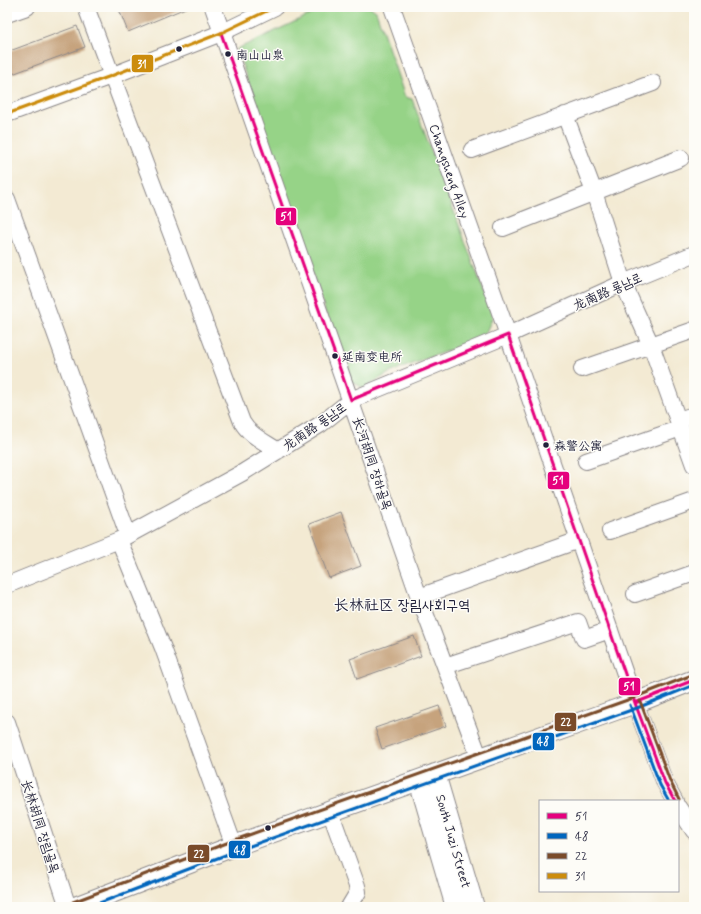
<svg xmlns="http://www.w3.org/2000/svg" width="701" height="914" font-family="Mynerve,'LXGW WenKai TC','Poor Story',sans-serif">
<style>
.green{fill:#96d387;stroke:#5c7a61}
.building{fill:#c6a37d}
.lines{fill:none;stroke-linecap:round;stroke-linejoin:round}
.minor-casing{stroke:#8a8687;stroke-width:18}
.major-casing{stroke:#8a8687;stroke-width:22}
.minor{stroke:#fff;stroke-width:16}
.major{stroke:#fff;stroke-width:20}
.bus-1-casing{stroke:#fdfcf7;stroke-width:6}
.bus-2-casing{stroke:#fdfcf7;stroke-width:6}
.bus-3-casing{stroke:#fdfcf7;stroke-width:6}
.bus-4-casing{stroke:#fdfcf7;stroke-width:6}
.bus-1{stroke:#e5007d;stroke-width:3}
.bus-2{stroke:#0065bd;stroke-width:3}
.bus-3{stroke:#7a4b2a;stroke-width:3}
.bus-4{stroke:#cc8c0c;stroke-width:3}
.bus-dot{fill:#22223b;stroke:#fdfcf7;stroke-width:1.5}
.labels{text-anchor:middle;stroke-width:3;stroke-linejoin:round;paint-order:stroke}
.bus-label{font-size:12px;fill:#22223b;stroke:#fdfcf7;text-anchor:start}
.street-label{font-size:13px;fill:#22223b;stroke:#fdfcf7}
.quarter-label{font-size:15px;fill:#22223b;stroke:#fdfcf7}
.line-badge{stroke:#fdfcf7;stroke-width:1.5}
.badge-label{font-size:11px;text-anchor:middle;font-weight:bold;fill:#fff}
</style>
<rect width="100%" height="100%" fill="#fdfcf7"/>
<filter id="ink" filterUnits="userSpaceOnUse"><feTurbulence type="fractalNoise" baseFrequency=".025" numOctaves="2"/><feDisplacementMap in="SourceGraphic" scale="8" xChannelSelector="R" yChannelSelector="G"/><feConvolveMatrix kernelMatrix="1 2 1 2 8 2 1 2 1" color-interpolation-filters="sRGB"/></filter>
<filter id="wash" filterUnits="userSpaceOnUse"><feTurbulence type="fractalNoise" baseFrequency=".012" numOctaves="4" result="noise"/><feDisplacementMap in="SourceGraphic" scale="16" xChannelSelector="R" yChannelSelector="G"/><feGaussianBlur stdDeviation="0.9" result="paint"/><feColorMatrix in="noise" values="0 0 0 0 0 0 0 0 0 0 0 0 0 0 0 0 0 1.4 0 .05"/><feComposite in="paint" operator="in"/></filter>
<g filter="url(#wash)">
<rect width="100%" height="100%" fill="#f3ead3"/>
<path class="green" d="M326 7H370L376 11 405 97 412 99 493 316 484 337 389 373 364 388 348 380 237 49Z"/>
<g id="blocks">
<path class="building" d="M118 7H188L128 32Z
M77 26 85 47 7 76V52Z
M341 512 361 566 329 578 309 524Z
M414 636 421 656 357 679 350 659Z
M439 706 446 726 382 749 375 728Z"/>
</g>
</g>
<g filter="url(#ink)">
<use href="#blocks" fill-opacity="0" stroke="#8a8687" stroke-width="1"/>
<g class="lines">
<defs>
<path id="minor" d="M86 7 242 422C249 435 265 442 278 451
M213 7 419 597 480 759
M392 7 508 335 635 703 665 783 675 801
M7 14 27 7
M7 114 111 76 221 33 275 7
M565 115 594 192 623 283 651 345 694 465
M472 150 653 83
M7 199 128 535
M503 228 681 158
M582 369 694 330
M678 420 694 415
M586 461 681 428
M610 531 694 501
M119 540 163 648 234 846
M7 585 119 540 242 473 321 424 351 400 508 335 623 283 694 254
M635 594 694 573
M419 597 579 540
M445 666 578 622 584 639 610 630
M7 722 68 907
M678 807 694 831
M330 811 357 886 358 892 349 907"/>
<path id="major" d="M435 774 474 907
M419 780 456 907
M75 907 234 846 635 703 694 680"/>
</defs>
<use href="#minor" class="minor-casing"/>
<use href="#major" class="major-casing"/>
<use href="#minor" class="minor"/>
<use href="#major" class="major"/>
<defs>
<path id="bus-1" d="M221 33 351 400
M508 335 635 703 665 783 675 801
M351 400 508 335
M635 703 694 680"/>
<path id="bus-2" d="M630 705 660 785 669 801
M89 907 236 851 637 708 694 685"/>
<path id="bus-3" d="M640 701 670 781 679 799
M73 902 232 841 633 698 692 675"/>
<path id="bus-4" d="M7 114 111 76 221 33 275 7"/>
</defs>
<use href="#bus-1" class="bus-1-casing"/>
<use href="#bus-2" class="bus-2-casing"/>
<use href="#bus-3" class="bus-3-casing"/>
<use href="#bus-4" class="bus-4-casing"/>
<use href="#bus-1" class="bus-1"/>
<use href="#bus-2" class="bus-2"/>
<use href="#bus-3" class="bus-3"/>
<use href="#bus-4" class="bus-4"/>
</g>
</g>
<g class="bus-dot">
<circle cx="179" cy="49" r="3.5"/>
<circle cx="228" cy="54" r="3.5"/>
<circle cx="335" cy="356" r="3.5"/>
<circle cx="546" cy="445" r="3.5"/>
<circle cx="268" cy="828" r="3.5"/>
</g>
<g class="labels">
<g class="bus-label">
<text x="236" y="59">南山山泉</text>
<text x="342" y="361">延南变电所</text>
<text x="554" y="450">森警公寓</text>
</g>
<g class="street-label">
<text transform="translate(450 171) rotate(71)" y="5">Changsheng Alley</text>
<text transform="translate(607 291) rotate(-24)" y="5">龙南路 룡남로</text>
<text transform="translate(314 426) rotate(-35)" y="5">龙南路 룡남로</text>
<text transform="translate(373 463) rotate(71)" y="5">长河胡同 장하골목</text>
<text transform="translate(41 826) rotate(72)" y="5">长林胡同 장림골목</text>
<text transform="translate(454 841) rotate(74)" y="5">South Juzi Street</text>
</g>
<g class="quarter-label">
<text x="402" y="610">长林社区 장림사회구역</text>
</g>
</g>
<g class="line-badge">
<rect x="131" y="54" width="23" height="19" rx="4" fill="#cc8c0c"/>
<rect x="275" y="207" width="22" height="19" rx="4" fill="#e5007d"/>
<rect x="547" y="471" width="23" height="19" rx="4" fill="#e5007d"/>
<rect x="618" y="677" width="23" height="19" rx="4" fill="#e5007d"/>
<rect x="554" y="712" width="23" height="20" rx="4" fill="#7a4b2a"/>
<rect x="532" y="732" width="23" height="19" rx="4" fill="#0065bd"/>
<rect x="228" y="840" width="23" height="19" rx="4" fill="#0065bd"/>
<rect x="187" y="844" width="23" height="19" rx="4" fill="#7a4b2a"/>
</g>
<g class="badge-label">
<text x="142" y="68">31</text>
<text x="286" y="220">51</text>
<text x="558" y="484">51</text>
<text x="629" y="690">51</text>
<text x="566" y="726">22</text>
<text x="543" y="745">48</text>
<text x="240" y="854">48</text>
<text x="199" y="858">22</text>
</g>
<rect width="701" height="914" fill="none" stroke="#fdfcf7" stroke-width="24"/>
<rect x="539" y="800" width="140" height="92" fill="#fdfcf7" stroke="#a5a5ac"/>
<rect x="547" y="813" width="20" height="6" fill="#e5007d" stroke="#a5a5ac"/>
<text x="575" y="820" font-size="12" fill="#22223b">51</text>
<rect x="547" y="833" width="20" height="6" fill="#0065bd" stroke="#a5a5ac"/>
<text x="575" y="840" font-size="12" fill="#22223b">48</text>
<rect x="547" y="853" width="20" height="6" fill="#7a4b2a" stroke="#a5a5ac"/>
<text x="575" y="860" font-size="12" fill="#22223b">22</text>
<rect x="547" y="873" width="20" height="6" fill="#cc8c0c" stroke="#a5a5ac"/>
<text x="575" y="880" font-size="12" fill="#22223b">31</text>
</svg>
